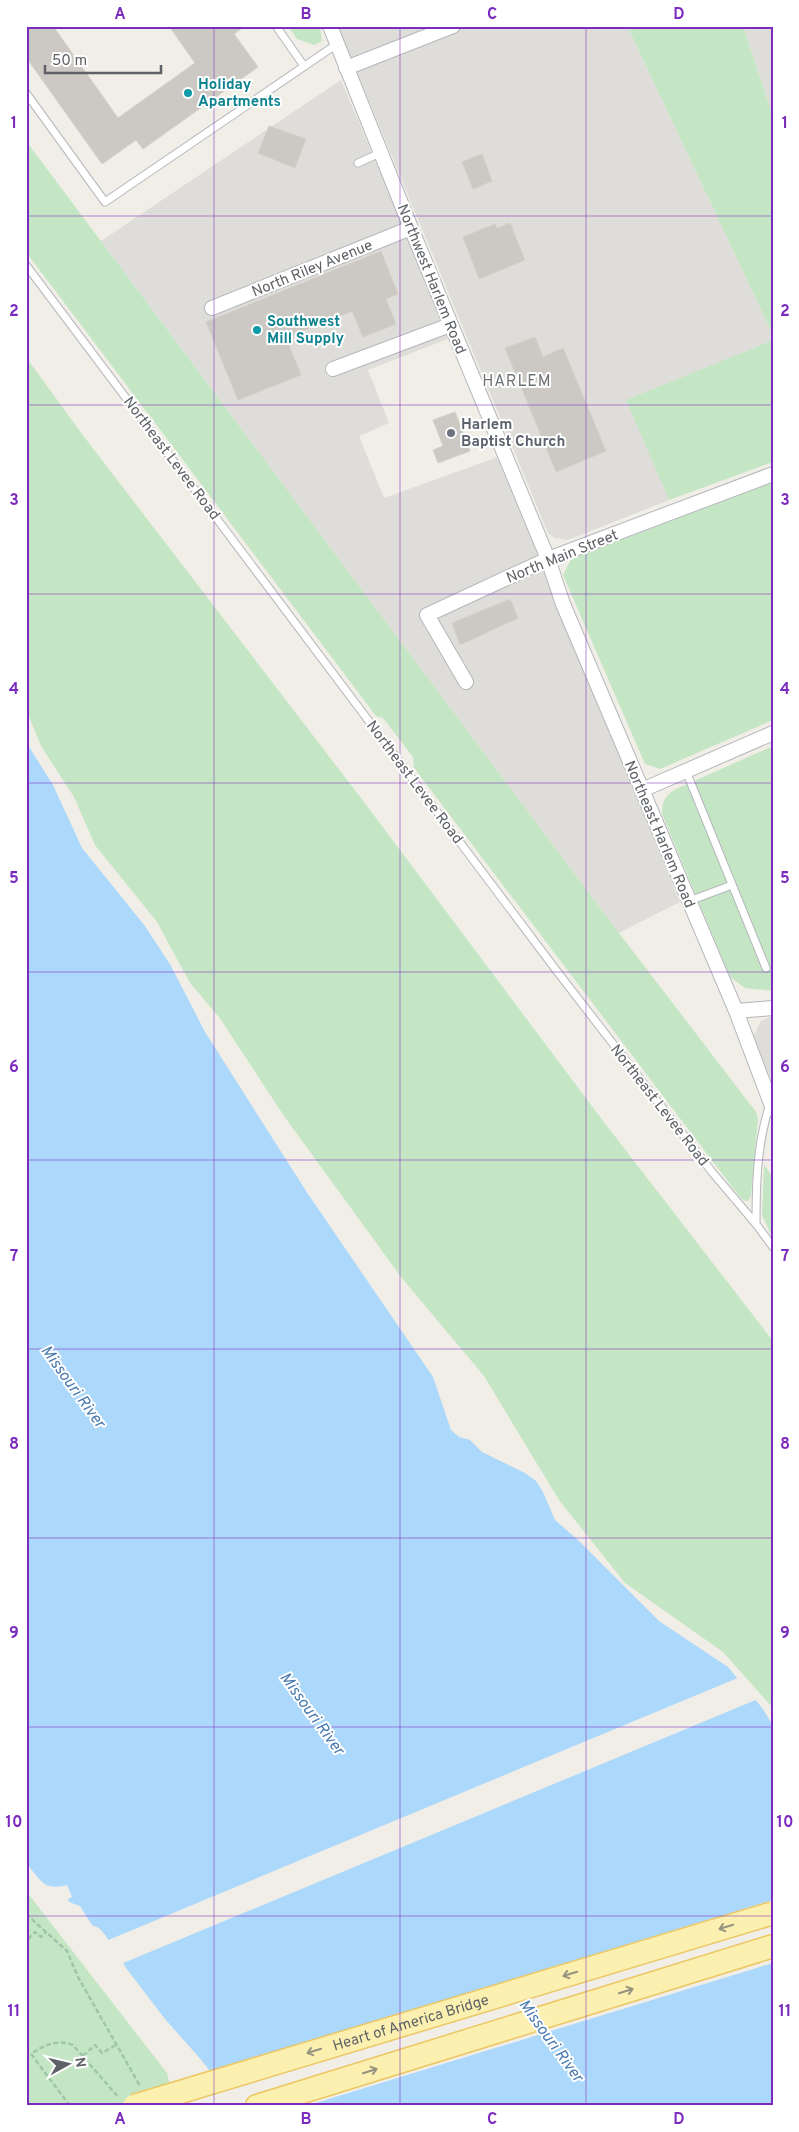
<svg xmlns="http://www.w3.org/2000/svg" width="799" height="2132" font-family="Overpass,sans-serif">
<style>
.industrial{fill:#dfddd9}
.green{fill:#c5e6c5}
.water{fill:#abd8fb}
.pier{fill:#f0eee7}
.building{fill:#ccc9c4;stroke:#d4d0c5}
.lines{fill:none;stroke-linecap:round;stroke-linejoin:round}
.lane-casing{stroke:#b4b7bb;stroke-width:9}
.street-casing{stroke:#b4b7bb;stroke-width:16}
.primary-casing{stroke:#ecc764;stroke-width:25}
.path{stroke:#9ec7aa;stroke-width:2.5;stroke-dasharray:5 2.5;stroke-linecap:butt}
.lane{stroke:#fff;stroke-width:7}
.street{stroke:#fff;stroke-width:14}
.primary{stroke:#fcf0b0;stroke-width:22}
.primary-bridge-casing{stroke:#ecc764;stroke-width:25;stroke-linecap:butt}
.primary-bridge{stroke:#fcf0b0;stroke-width:22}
.oneway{stroke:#959480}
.grid{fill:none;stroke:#7b2cbf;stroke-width:1;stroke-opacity:0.55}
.culture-dot{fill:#0f9aa8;stroke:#fff;stroke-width:2}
.worship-dot{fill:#6b7280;stroke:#fff;stroke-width:2}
.labels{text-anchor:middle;stroke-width:4;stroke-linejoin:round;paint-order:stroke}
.culture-label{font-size:15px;font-weight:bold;fill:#0d838f;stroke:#fff;text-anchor:start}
.street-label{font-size:15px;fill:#5e6266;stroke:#fff}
.worship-label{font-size:15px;font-weight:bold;fill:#5b616d;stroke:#fff;text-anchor:start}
.neighbourhood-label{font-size:16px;letter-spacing:1px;fill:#6f7478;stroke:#fff}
.water-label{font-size:16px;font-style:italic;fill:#4778ae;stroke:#fff}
.neatline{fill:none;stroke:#7b2cbf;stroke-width:2}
.grid-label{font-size:16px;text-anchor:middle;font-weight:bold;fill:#7b2cbf}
</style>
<rect width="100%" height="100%" fill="#f0eee7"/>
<path class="industrial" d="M338 26H636L629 30 773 335V340L627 400 669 500 568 540 555 538 548 533Z
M743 26H773V116Z
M341 80 450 338 368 370 389 423 359 436 384 498 498 457 680 902 619 933 101 241Z
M773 1016V1083L755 1045 754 1035 761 1021Z"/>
<path class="green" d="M288 26H320L322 41 314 45 297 39Z
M636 26H743L773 116V335L629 30Z
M26 141 619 933 756 1112 758 1119 751 1196 748 1201 743 1200 739 1196 414 768 413 757 383 718 376 716 26 252Z
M773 340V462L669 500 626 400Z
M26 357 82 434 364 802 600 1117 773 1341V1708L723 1652 625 1583 559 1500 484 1376 401 1277 284 1116 219 1017 190 983 157 922 95 845 74 797 41 746 26 709Z
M773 482V720L660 769 645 764 563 575 571 559Z
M773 746V991L745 988 730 977 662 814C662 801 665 796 676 789Z
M764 1165 773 1177V1239L762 1215Z
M26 1891 167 2073 175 2106H29L26 2103Z"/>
<path class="water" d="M26 742 53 785 82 848 145 926 171 966 205 1032 306 1191 433 1377 451 1430 459 1437 470 1440 482 1452 525 1473 536 1481 543 1492 555 1520 578 1540 659 1621 728 1667 763 1709 773 1726V2106H239L197 2055 165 2019 126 1968 106 1936 99 1928 92 1925 80 1906 69 1902 68 1899 72 1897 67 1885C43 1891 41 1880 26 1863Z"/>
<path class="pier" d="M740 1677 758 1699 121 1964 106 1941Z
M773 1900V1963L306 2106H236L209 2073Z"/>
<path class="building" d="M26 26H53L118 118 195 63 169 26H245L234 34 258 67 143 149 136 140 102 164 26 57Z
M269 126 306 139 295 168 258 153Z
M482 154 492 181 473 189 462 162Z
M510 223 525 260 479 279 463 237 495 224 497 228Z
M381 251 398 294 386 299 396 324 363 337 352 311 286 338 301 375 238 400 206 322Z
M535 337 543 357 563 348 606 451 556 472 505 348Z
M455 412 470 451 438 463 433 450 443 446 433 420Z
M510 599 518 618 460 645 452 623Z"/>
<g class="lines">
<defs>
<path id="lane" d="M276 26 304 66
M26 93 105 202 337 44
M358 163 380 153
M26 265 556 970 712 1172 756 1224 773 1247
M686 771 766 968
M689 901 732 885
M756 1224C756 1183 757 1143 770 1104"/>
<path id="street" d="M330 26 411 228 548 559 563 604 736 1011 773 1109
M346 68 453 26
M212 308 411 228
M333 369 450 325
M466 682 427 615 548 559 773 474
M642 790 773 733
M736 1011 773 1008"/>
<path id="primary" d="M257 2106 773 1946"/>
</defs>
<use href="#lane" class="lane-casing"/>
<use href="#street" class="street-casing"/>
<use href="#primary" class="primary-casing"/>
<path class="path" d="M26 1914 67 1951 78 1977 140 2086
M26 1938 28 1943 26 1945
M28 1939 35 1932 41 1937 46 1932
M83 2056 95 2045 102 2053 116 2045
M70 2106 31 2054C44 2045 57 2039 73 2045L119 2098"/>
<use href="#lane" class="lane"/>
<use href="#street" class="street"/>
<use href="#primary" class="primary"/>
<defs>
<g id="primary-bridge">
<path id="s1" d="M134 2106 773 1913"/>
</g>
</defs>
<use href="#primary-bridge" class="primary-bridge-casing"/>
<use href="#primary-bridge" class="primary-bridge"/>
</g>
<defs><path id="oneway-shaft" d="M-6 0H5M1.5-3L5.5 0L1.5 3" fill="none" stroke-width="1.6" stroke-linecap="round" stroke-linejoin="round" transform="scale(1.25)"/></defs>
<g class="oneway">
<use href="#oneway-shaft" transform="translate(726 1927) rotate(163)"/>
<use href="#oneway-shaft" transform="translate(570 1974) rotate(163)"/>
<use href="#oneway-shaft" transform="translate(626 1991) rotate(-17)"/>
<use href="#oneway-shaft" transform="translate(314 2051) rotate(163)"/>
<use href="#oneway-shaft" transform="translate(370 2071) rotate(-17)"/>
</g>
<path class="grid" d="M214 26V2106M400 26V2106M586 26V2106M26 216H773M26 405H773M26 594H773M26 783H773M26 972H773M26 1160H773M26 1349H773M26 1538H773M26 1727H773M26 1916H773"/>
<g class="culture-dot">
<circle cx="188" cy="93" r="5"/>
<circle cx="257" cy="330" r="5"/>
</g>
<circle class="worship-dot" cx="451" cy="433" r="5"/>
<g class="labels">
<g class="culture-label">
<text x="198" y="89">Holiday<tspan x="198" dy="17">Apartments</tspan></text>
<text x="267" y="326">Southwest<tspan x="267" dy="17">Mill Supply</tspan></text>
</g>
<g class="street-label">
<text transform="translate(312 268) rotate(-22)" y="5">North Riley Avenue</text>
<text transform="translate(432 279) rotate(68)" y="5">Northwest Harlem Road</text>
<text transform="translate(172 458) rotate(53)" y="5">Northeast Levee Road</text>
<text transform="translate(562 556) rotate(-22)" y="5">North Main Street</text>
<text transform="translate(415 782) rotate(53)" y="5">Northeast Levee Road</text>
<text transform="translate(660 834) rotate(67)" y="5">Northeast Harlem Road</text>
<text transform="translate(660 1105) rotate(52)" y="5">Northeast Levee Road</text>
<text dy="5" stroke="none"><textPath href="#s1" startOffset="289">Heart of America Bridge</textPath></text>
</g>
<g class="worship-label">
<text x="461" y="429">Harlem<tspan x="461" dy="17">Baptist Church</tspan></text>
</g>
<g class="neighbourhood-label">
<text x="517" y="386">HARLEM</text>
</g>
<g class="water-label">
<text transform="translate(74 1386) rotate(54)" y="6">Missouri River</text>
<text transform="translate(313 1713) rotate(54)" y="6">Missouri River</text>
<text transform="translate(552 2040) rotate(54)" y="6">Missouri River</text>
</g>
</g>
<rect width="799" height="2132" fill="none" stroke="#ffffff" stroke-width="55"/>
<g transform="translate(68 2064) rotate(82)" stroke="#ffffff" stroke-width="4" paint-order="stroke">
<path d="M0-4L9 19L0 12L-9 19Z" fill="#5e6266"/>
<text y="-8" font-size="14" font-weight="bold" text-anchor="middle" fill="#5e6266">N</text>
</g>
<path d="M45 65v8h116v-8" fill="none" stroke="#5e6266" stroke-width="2.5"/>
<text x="52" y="65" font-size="15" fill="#5e6266" stroke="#ffffff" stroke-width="4" paint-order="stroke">50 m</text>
<rect x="28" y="28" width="744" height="2076" class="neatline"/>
<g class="grid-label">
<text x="120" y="19">A</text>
<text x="306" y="19">B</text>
<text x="492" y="19">C</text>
<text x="679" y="19">D</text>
<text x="14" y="128">1</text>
<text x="785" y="128">1</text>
<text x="14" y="316">2</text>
<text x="785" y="316">2</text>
<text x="14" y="505">3</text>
<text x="785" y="505">3</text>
<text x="14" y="694">4</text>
<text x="785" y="694">4</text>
<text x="14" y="883">5</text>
<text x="785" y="883">5</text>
<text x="14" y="1072">6</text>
<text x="785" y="1072">6</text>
<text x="14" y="1261">7</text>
<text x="785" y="1261">7</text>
<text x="14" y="1449">8</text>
<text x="785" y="1449">8</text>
<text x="14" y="1638">9</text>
<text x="785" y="1638">9</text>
<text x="14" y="1827">10</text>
<text x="785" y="1827">10</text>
<text x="14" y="2016">11</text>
<text x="785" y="2016">11</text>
<text x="120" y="2124">A</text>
<text x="306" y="2124">B</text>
<text x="492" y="2124">C</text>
<text x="679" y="2124">D</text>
</g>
</svg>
